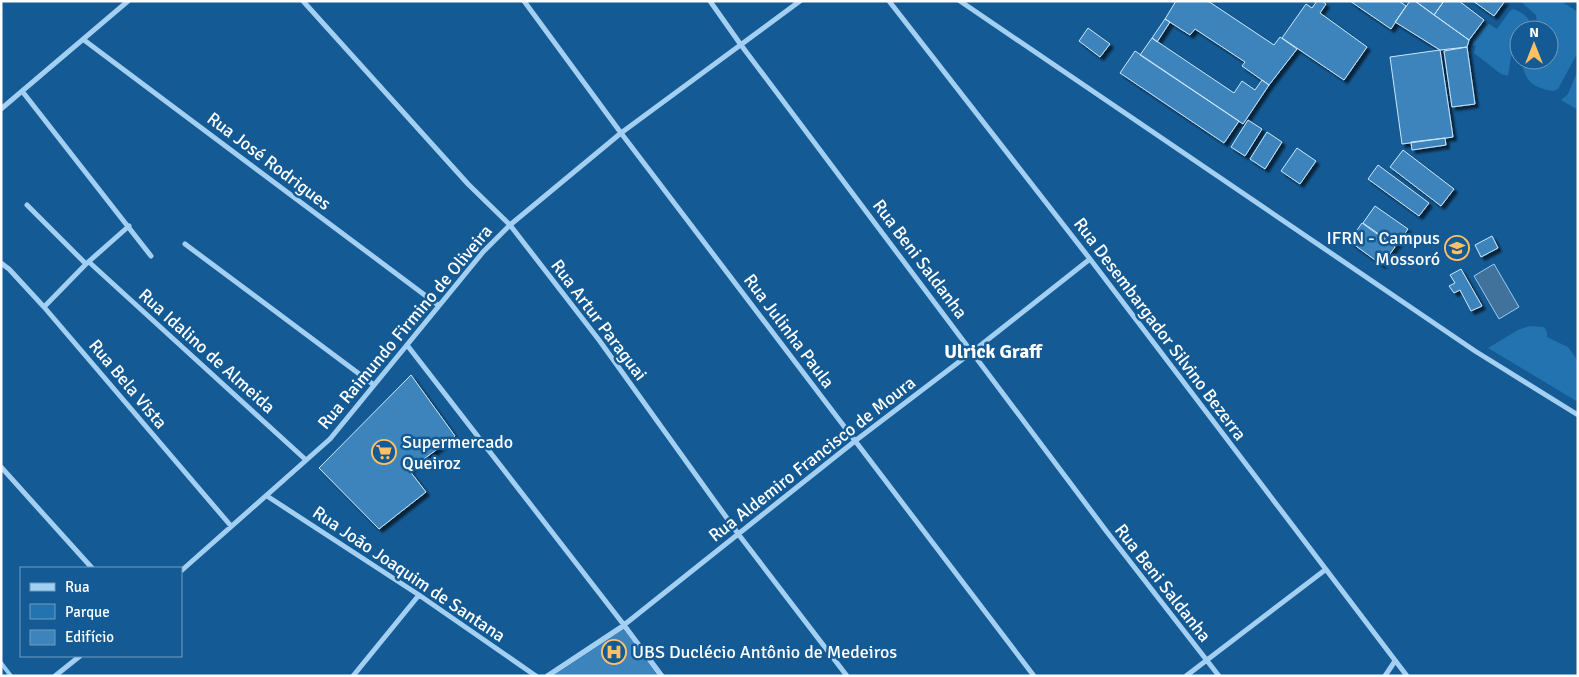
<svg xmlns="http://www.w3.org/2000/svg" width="1579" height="677" font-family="Signika,sans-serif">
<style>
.green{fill:#2373b1}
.water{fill:#41729c;stroke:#95ccf5}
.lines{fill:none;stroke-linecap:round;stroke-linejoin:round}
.stream{stroke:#95ccf5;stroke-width:4}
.building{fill:#3d84bc;stroke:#cbe7fc;filter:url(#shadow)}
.street{stroke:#a3cff2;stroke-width:5}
.labels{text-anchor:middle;stroke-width:5;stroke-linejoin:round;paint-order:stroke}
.street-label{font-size:18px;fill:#fff;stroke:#145a94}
.poi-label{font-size:18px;fill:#fff;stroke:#145a94;text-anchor:start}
.neighbourhood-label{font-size:19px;font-weight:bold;fill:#fff;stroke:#145a94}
</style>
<defs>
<filter id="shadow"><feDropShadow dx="3.5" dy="3.5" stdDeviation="1" flood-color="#0009"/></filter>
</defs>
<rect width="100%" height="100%" fill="#145a94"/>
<path class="green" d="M1520 1H1561L1578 12V52L1558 89 1553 91C1533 88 1524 81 1522 60H1549V30H1535L1537 23 1536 15Z
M1513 9C1524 13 1531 18 1530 29L1519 30V42L1511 57 1508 76 1501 74 1474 53 1476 45 1473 46 1472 41 1486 22 1497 29 1510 11Z
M1578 70V110L1561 100 1568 94Z
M1529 326 1544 327 1547 332V337L1568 347 1578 361V402L1488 348 1518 330Z"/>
<path class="water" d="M1494 264 1519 307 1499 319 1474 276Z"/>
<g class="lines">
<path class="stream" d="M1 663 11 676"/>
</g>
<path class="building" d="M1176 1H1208L1274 45 1280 37 1297 49 1269 85 1242 66 1245 62 1195 29 1190 35 1165 19Z
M1317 1H1322L1326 4 1320 13 1367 47 1344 80 1282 38 1306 4 1312 8Z
M1350 1H1399L1406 6 1391 29Z
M1410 1H1415L1469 40 1467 47 1440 50 1395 22Z
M1415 1H1444L1434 15Z
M1444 1H1459L1484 20 1469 40 1434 15Z
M1473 1H1505L1494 16Z
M1165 19 1170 22 1157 42 1152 38Z
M1088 28 1110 44 1100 57 1079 41Z
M1152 38 1234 93 1242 81 1255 90 1262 80 1269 85 1243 124 1140 55Z
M1467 47 1475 104 1452 107 1444 51Z
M1440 50 1453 137 1402 144 1390 57Z
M1135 51 1239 121 1224 143 1120 73Z
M1248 120 1262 129 1245 156 1231 147Z
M1267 132 1282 142 1265 169 1250 159Z
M1445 138 1446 145 1412 150 1411 142Z
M1297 148 1316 161 1300 184 1281 171Z
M1403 150 1454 189 1441 206 1390 167Z
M1378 165 1429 203 1419 216 1368 179Z
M1375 206 1408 229 1396 246 1363 223Z
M1362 223 1395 247 1382 265 1349 241Z
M1492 236 1498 248 1481 257 1475 245Z
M1461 269 1482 306 1471 311 1460 290 1454 293 1449 286 1455 283 1450 275Z
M411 375 455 436 409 470 426 492 379 529 319 468Z
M624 628 659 676H551Z"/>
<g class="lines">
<path class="street" d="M303 1 468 184 510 225 599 340 739 535 847 676
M524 1 621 133 1034 676
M710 1 741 45 1107 532 1219 676
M889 1 1090 259 1407 676
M960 1 1475 351 1578 415
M84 40 438 305
M22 91 151 256
M1 109 128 1
M27 205 86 264
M185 244 374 385
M89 262 306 460
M1 263 9 269 44 307 231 526
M44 307 86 264 129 226
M407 345 624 625 662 676
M1 467 92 568
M267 496 419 595 536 676
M181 571 330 439 483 252 510 225 621 133 800 1
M55 676 80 656
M353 676 419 595
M547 676 624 625 855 441 972 352 1090 259
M1186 676 1325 570
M1385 676 1395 661"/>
</g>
<defs>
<symbol id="university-ring" viewBox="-11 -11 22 22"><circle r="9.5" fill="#145a94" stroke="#ffc164" stroke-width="1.5"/><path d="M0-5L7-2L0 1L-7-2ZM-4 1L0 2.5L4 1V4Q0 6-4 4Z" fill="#ffc164"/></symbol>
<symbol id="supermarket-ring" viewBox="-11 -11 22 22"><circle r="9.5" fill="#145a94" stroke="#ffc164" stroke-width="1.5"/><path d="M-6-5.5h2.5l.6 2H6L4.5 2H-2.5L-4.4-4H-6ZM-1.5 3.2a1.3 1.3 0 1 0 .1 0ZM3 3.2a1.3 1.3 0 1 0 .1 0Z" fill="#ffc164"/></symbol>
<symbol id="hospital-ring" viewBox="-11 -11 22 22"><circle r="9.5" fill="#145a94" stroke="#ffc164" stroke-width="1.5"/><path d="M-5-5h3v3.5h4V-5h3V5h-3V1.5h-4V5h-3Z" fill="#ffc164"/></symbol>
</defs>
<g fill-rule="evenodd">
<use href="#university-ring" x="1443" y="234" width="28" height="28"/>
<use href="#supermarket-ring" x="370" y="438" width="28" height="28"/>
<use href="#hospital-ring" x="600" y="638" width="28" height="28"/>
</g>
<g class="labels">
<g class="street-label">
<text transform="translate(269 161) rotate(37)" y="6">Rua José Rodrigues</text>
<text transform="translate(920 259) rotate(53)" y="6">Rua Beni Saldanha</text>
<text transform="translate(599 320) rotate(53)" y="6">Rua Artur Paraguai</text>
<text transform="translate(405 327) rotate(-50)" y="6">Rua Raimundo Firmino de Oliveira</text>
<text transform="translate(1160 329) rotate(53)" y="6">Rua Desembargador Silvino Bezerra</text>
<text transform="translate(789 331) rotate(53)" y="6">Rua Julinha Paula</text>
<text transform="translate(207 351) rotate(42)" y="6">Rua Idalino de Almeida</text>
<text transform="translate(128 384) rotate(50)" y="6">Rua Bela Vista</text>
<text transform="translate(812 459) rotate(-38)" y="6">Rua Aldemiro Francisco de Moura</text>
<text transform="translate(409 574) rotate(34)" y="6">Rua João Joaquim de Santana</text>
<text transform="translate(1163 583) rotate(52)" y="6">Rua Beni Saldanha</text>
</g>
<g class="poi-label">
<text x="1440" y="244" text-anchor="end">IFRN - Campus<tspan x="1440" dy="21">Mossoró</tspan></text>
<text x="402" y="448">Supermercado<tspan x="402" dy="21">Queiroz</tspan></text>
<text x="632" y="658">UBS Duclécio Antônio de Medeiros</text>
</g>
<g class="neighbourhood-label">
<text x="993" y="358">Ulrick Graff</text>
</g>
</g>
<rect width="1579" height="677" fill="none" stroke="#ffffff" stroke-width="5"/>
<rect x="20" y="567" width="162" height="90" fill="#145a94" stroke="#729cbf"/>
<rect x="30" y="583" width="25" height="8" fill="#a3cff2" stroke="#729cbf"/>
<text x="65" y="592" font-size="15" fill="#ffffff">Rua</text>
<rect x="30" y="604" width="25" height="15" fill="#2373b1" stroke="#729cbf"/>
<text x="65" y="617" font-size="15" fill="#ffffff">Parque</text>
<rect x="30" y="630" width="25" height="15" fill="#3d84bc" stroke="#729cbf"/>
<text x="65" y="642" font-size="15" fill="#ffffff">Edifício</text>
<g transform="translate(1534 45)"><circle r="24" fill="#145a94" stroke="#729cbf"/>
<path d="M0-4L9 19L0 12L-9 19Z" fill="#ffc164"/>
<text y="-8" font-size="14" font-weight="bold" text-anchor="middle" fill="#ffffff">N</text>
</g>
</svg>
